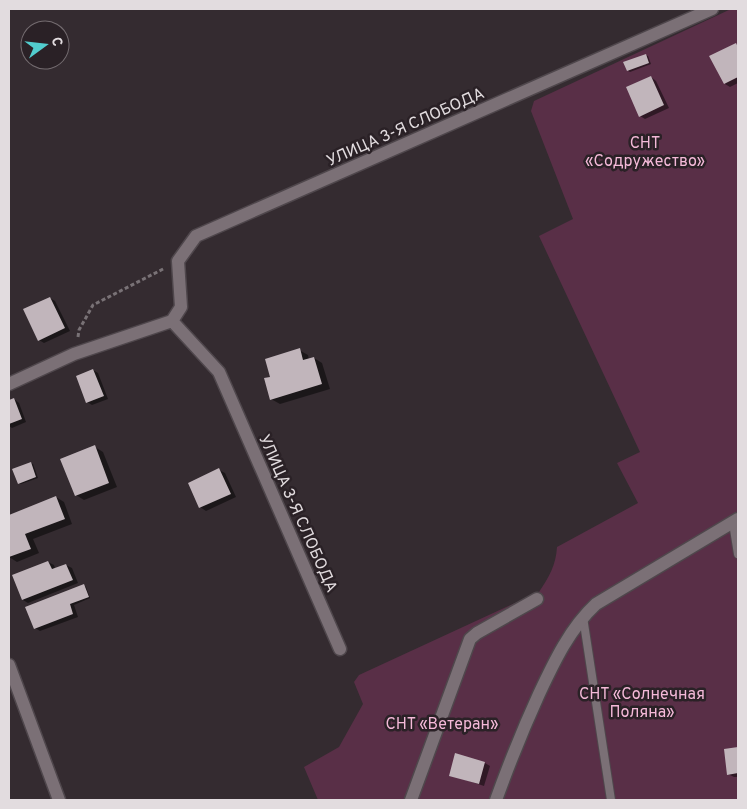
<svg xmlns="http://www.w3.org/2000/svg" width="747" height="809" font-family="Overpass,sans-serif">
<style>
.green{fill:#592f47}
.shadow{fill:#0007}
.building{fill:#c1b5bb}
.lines{fill:none;stroke-linecap:round;stroke-linejoin:round}
.service-casing{stroke:#4f474c;stroke-width:10}
.minor-casing{stroke:#4f474c;stroke-width:15}
.path{stroke:#797276;stroke-width:3;stroke-dasharray:4 2.5;stroke-linecap:butt}
.service{stroke:#7b7076;stroke-width:8}
.minor{stroke:#7b7076;stroke-width:12}
.labels{text-anchor:middle;stroke-width:5;stroke-linejoin:round;paint-order:stroke}
.street-label{font-size:16px;fill:#e2dcdf;stroke:#2a2126}
.park-label{font-size:16px;fill:#f4b9d8;stroke:#2a2126}
</style>
<rect width="100%" height="100%" fill="#342b30"/>
<path class="green" d="M731 9H738V800H318L304 767 339 747 363 704 354 682 359 675 539 592C549 577 556 565 557 547L638 503 617 463 640 452 539 236 573 219 531 111 534 101Z"/>
<path class="shadow" d="M736 44 738 45V83L730 87 725 84Z
M646 55 648 56 651 64 630 72 628 71Z
M651 77 656 81 669 108 645 119 640 116Z
M50 298 55 301 70 331 44 343 39 340Z
M299 350 308 355 309 360 314 358 322 363 330 389 280 404 271 399Z
M93 370 98 373 108 399 92 405 87 402Z
M14 399 19 403 26 422 12 428 9 426V401Z
M95 447 103 452 117 487 84 500 76 495Z
M31 463 33 464 38 478 21 484 19 483Z
M219 470 225 473 236 497 206 511 200 507Z
M56 497 64 502 72 524 33 539 39 553 17 562 9 557V516Z
M48 562 54 565 55 569 66 565 72 568 78 583 28 603 23 600Z
M84 586 86 587 90 598 74 605 78 617 40 631 35 628Z
M738 748V777H734L728 774 725 750Z
M485 763 490 766 484 786 451 775Z"/>
<path class="building" d="M736 43 738 47V77L724 84 709 56Z
M646 54 649 63 627 71 623 62Z
M651 76 664 105 639 117 626 87Z
M50 297 65 328 38 341 23 309Z
M300 348 303 360 314 357 322 384 270 400 264 378 270 377 265 359Z
M93 369 104 396 86 403 76 376Z
M14 398 22 419 9 424V400Z
M95 445 109 483 75 496 60 459Z
M31 462 36 477 18 484 12 469Z
M219 468 231 494 199 508 188 483Z
M56 496 65 519 25 534 31 549 9 557V515Z
M48 561 52 569 66 564 73 580 22 600 12 575Z
M84 584 89 597 70 604 73 614 34 629 25 607Z
M738 747V773L727 775 724 749Z
M455 753 485 762 479 784 449 776Z"/>
<g class="lines">
<defs>
<path id="service" d="M733 523 738 554
M583 617 611 800"/>
<path id="minor" d="M172 321 219 372 340 649
M9 384 74 354 172 321 181 307 178 261 196 236 712 9
M9 665 59 800
M411 800 470 639 477 633 537 599
M496 800C509 764 523 729 539 694 554 662 570 628 596 604L738 519"/>
</defs>
<use href="#service" class="service-casing"/>
<use href="#minor" class="minor-casing"/>
<path class="path" d="M78 337 79 330 93 305 165 268"/>
<use href="#service" class="service"/>
<use href="#minor" class="minor"/>
</g>
<g class="labels">
<g class="street-label">
<text transform="translate(405 126) rotate(-24)" y="6">УЛИЦА 3-Я СЛОБОДА</text>
<text transform="translate(299 513) rotate(66)" y="6">УЛИЦА 3-Я СЛОБОДА</text>
</g>
<g class="park-label">
<text x="645" y="148">СНТ<tspan x="645" dy="18">«Содружество»</tspan></text>
<text x="642" y="699">СНТ «Солнечная<tspan x="642" dy="18">Поляна»</tspan></text>
<text x="442" y="729">СНТ «Ветеран»</text>
</g>
</g>
<rect width="747" height="809" fill="none" stroke="#e2dcdf" stroke-width="20"/>
<g transform="translate(45 45) rotate(75)"><circle r="24" fill="#2a2126" stroke="#746c70"/>
<path d="M0-4L9 19L0 12L-9 19Z" fill="#52cdce"/>
<text y="-8" font-size="14" font-weight="bold" text-anchor="middle" fill="#e2dcdf">С</text>
</g>
</svg>
